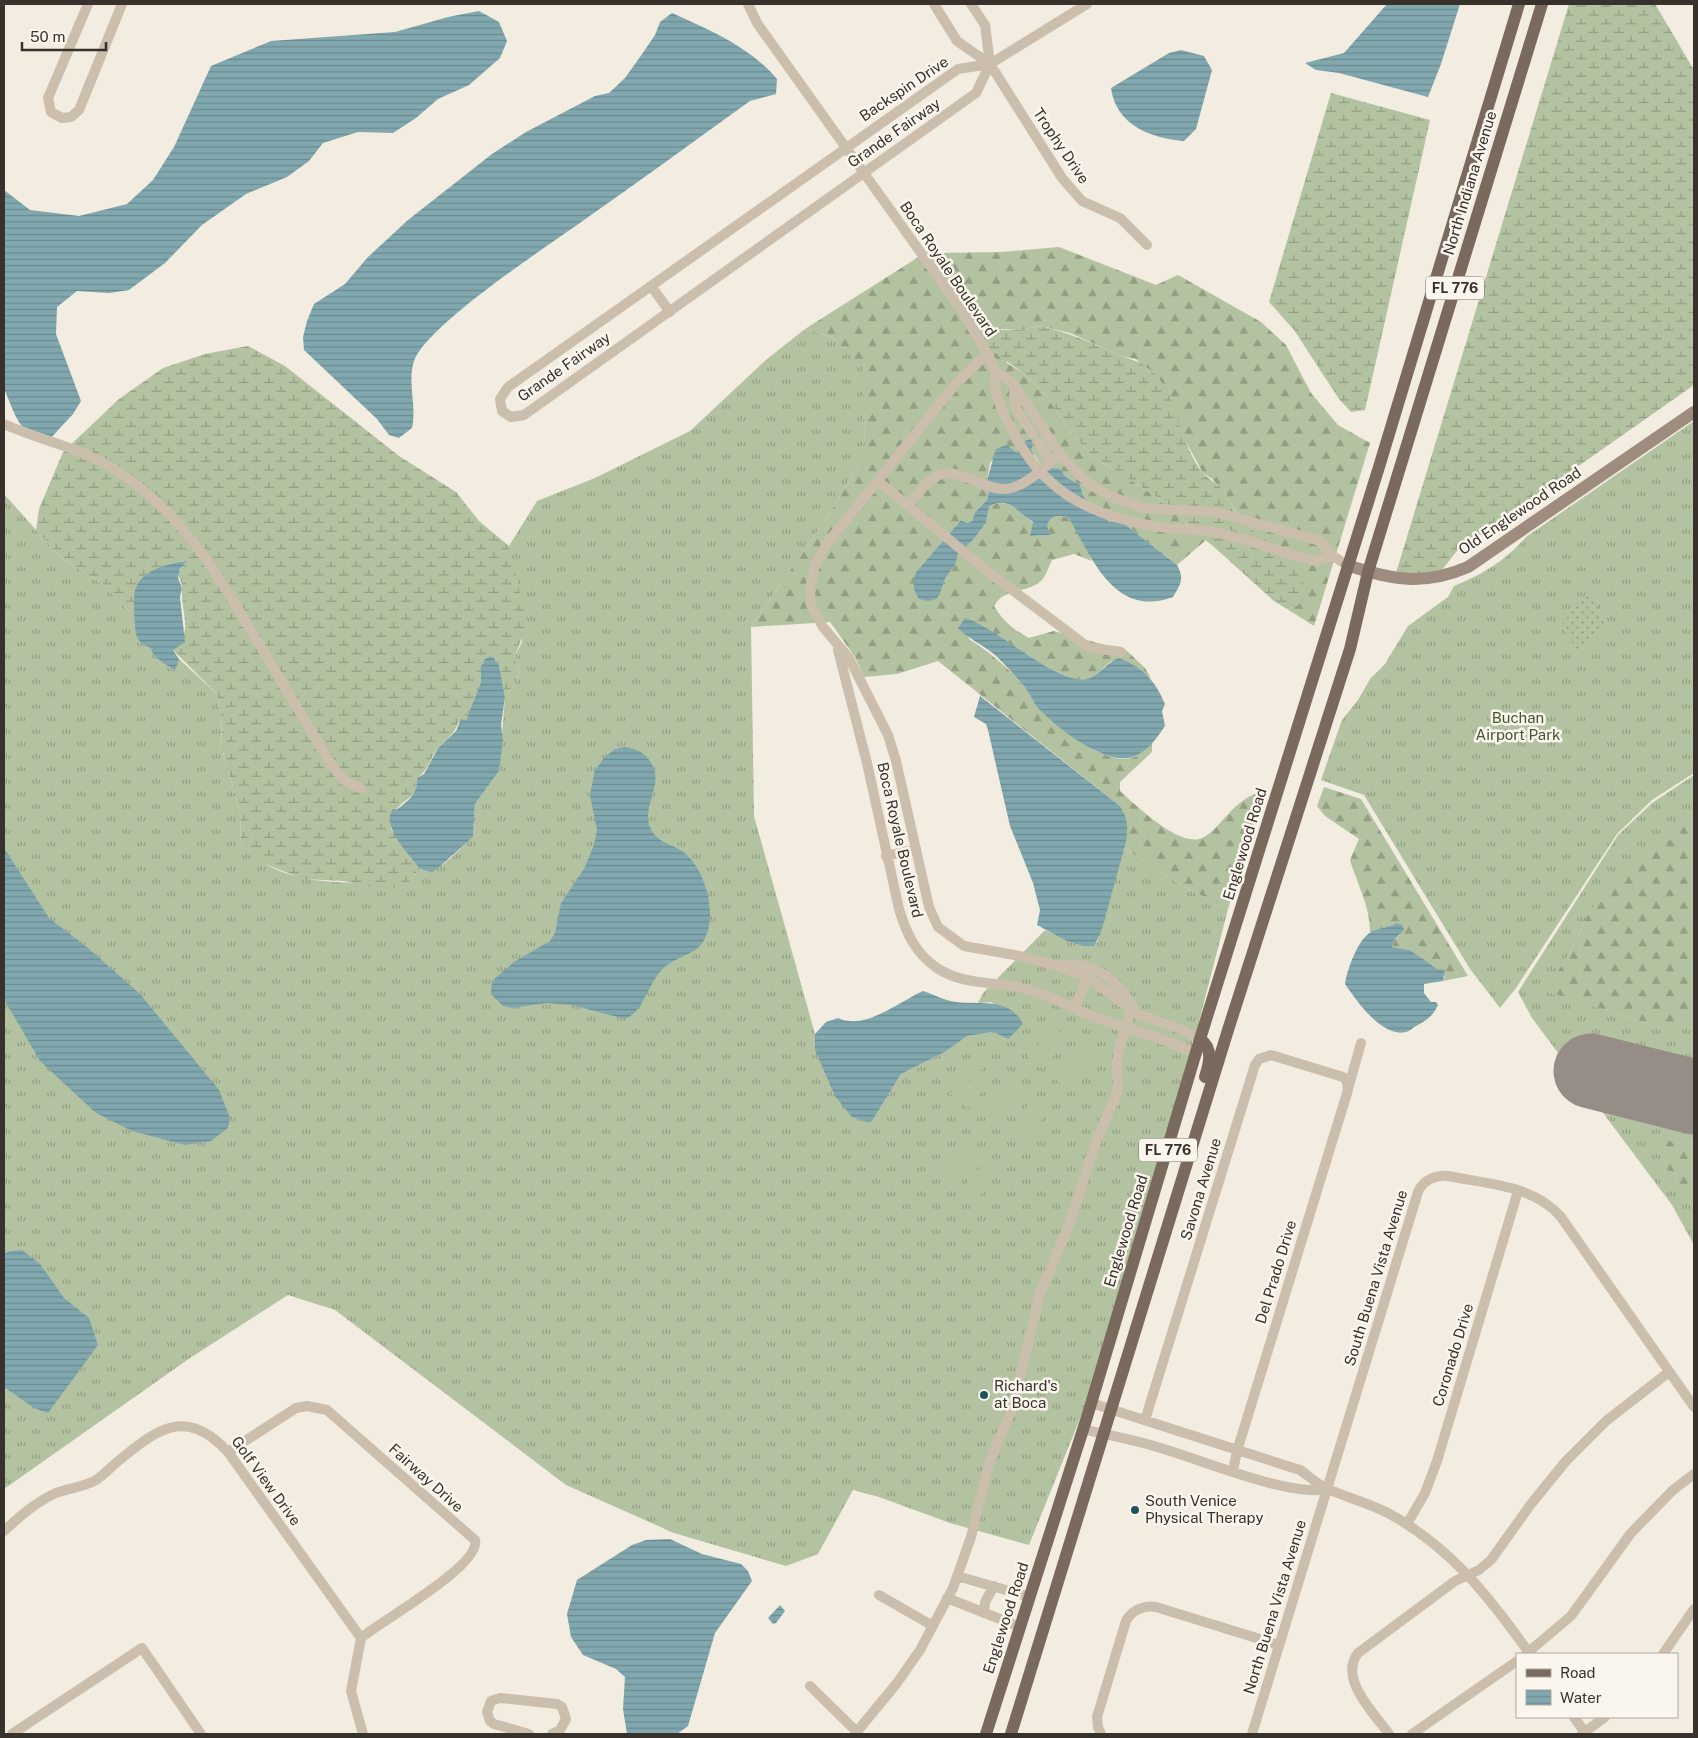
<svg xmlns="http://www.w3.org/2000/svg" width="1698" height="1738" font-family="'Public Sans',sans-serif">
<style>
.grass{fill:url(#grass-tufts)}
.forest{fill:url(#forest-firs)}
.wetland{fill:url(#wetland-marsh)}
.garden{fill:url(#garden-dots)}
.pitch{fill:#b3c2a1}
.water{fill:url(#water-rules)}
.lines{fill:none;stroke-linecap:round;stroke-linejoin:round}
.runway{stroke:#968e86;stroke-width:75}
.street{stroke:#cbbead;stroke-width:10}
.secondary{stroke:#9e8d7e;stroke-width:12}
.primary{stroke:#7a6a5d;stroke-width:12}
.poi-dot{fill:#22505a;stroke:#faf6ed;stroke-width:2}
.labels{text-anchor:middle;stroke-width:5;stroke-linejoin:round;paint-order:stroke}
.shield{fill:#faf6ed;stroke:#736c65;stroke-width:1}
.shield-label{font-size:14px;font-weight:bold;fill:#39312b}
.street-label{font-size:15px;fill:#39312b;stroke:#faf6ed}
.park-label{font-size:15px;fill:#445730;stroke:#faf6ed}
.poi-label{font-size:15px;fill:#39312b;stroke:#faf6ed;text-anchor:start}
</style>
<defs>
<pattern id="grass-tufts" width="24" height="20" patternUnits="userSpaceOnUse" patternTransform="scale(1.25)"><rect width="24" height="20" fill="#b3c2a1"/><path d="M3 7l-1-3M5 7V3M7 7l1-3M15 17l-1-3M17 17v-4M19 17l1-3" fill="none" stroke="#939e83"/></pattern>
<pattern id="forest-firs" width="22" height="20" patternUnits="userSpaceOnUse" patternTransform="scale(1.25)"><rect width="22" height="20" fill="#b3c2a1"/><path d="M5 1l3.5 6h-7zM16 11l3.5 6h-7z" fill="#939e83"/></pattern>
<pattern id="wetland-marsh" width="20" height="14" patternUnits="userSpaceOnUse" patternTransform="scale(1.25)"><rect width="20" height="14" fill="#b3c2a1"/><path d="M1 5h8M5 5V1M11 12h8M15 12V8" fill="none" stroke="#939e83"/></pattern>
<pattern id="garden-dots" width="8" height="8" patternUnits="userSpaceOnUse" patternTransform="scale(1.25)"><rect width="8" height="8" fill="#b3c2a1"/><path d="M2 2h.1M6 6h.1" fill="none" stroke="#939e83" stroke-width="1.8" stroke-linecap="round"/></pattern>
<pattern id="water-rules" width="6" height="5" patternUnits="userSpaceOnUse" patternTransform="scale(1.25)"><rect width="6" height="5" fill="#81a8af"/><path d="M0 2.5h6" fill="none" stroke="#6b898f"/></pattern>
</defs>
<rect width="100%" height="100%" fill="#f3ece1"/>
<path class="grass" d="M805 329 832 337 864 368 865 455 828 516 751 627 754 816 815 1034V1050L872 1121 901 1074 945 1052 967 1036 993 1032 1008 1039 992 1002 978 1003 983 993 1045 930 1082 946 1097 942 1124 848 1179 884 1228 909 1195 1037 1192 1041V1049L1081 1416 1029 1545 950 1523 879 1497 853 1490 818 1554 786 1566 674 1533 566 1485 335 1310 288 1295 190 1358 4 1489V494L61 558 103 584 135 618C135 631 141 640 151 648 161 655 159 662 173 669L179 659 217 694 221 714 222 749 240 812 241 845C283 890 352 882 409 882L420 869C440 876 459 848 473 837L475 804 499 771 505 697 515 684 519 672 515 656 522 642 509 546 537 501 595 478 690 431 767 359Z
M1694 421V773L1652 800 1617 834 1516 988 1500 1008 1470 969 1364 795 1321 780 1342 720 1358 700 1370 679 1385 664 1408 626 1448 597 1454 586C1483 574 1505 561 1526 537Z
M1694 775V810L1589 912 1571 951 1546 991 1647 1023H1694V1144L1651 1140 1694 1209V1245L1672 1205 1532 1018 1518 992 1618 835 1652 803Z"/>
<path class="forest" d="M1059 247 1156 285 1178 275 1261 322 1286 345 1311 393 1338 425 1370 443 1314 626 1287 609 1298 605 1267 543 1240 518 1225 493 1212 479 1203 473 1180 431 1167 393 1136 359 1121 356 1070 333 1041 326 1019 330 1001 329 1007 363 1024 374 1046 395 1067 428 1092 456 1157 497 1166 507 1185 519 1188 527 1206 540 1177 565 1122 522H1109L1083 496 1080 485 1066 477 1060 469 1045 471 1025 441 1017 454 1007 445 990 463 987 480 990 485 987 500 975 512 972 521 967 523 961 520 916 572 940 594 945 579 956 563 958 554 974 539 986 523 989 507C1008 495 1018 512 1033 523L1031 536 1050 535 1046 525C1051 515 1058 515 1068 517L1085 544 1092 561 1074 554 1052 560C1049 566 1046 576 1041 581 1026 594 1004 587 994 606 1003 621 1014 630 1029 638L1054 631 1127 651 1145 668 1151 678 1111 661C1105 666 1098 674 1091 678 1065 691 992 625 965 619L969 639C989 652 1006 666 1022 683 1029 690 1032 701 1039 708 1057 727 1107 768 1134 757 1141 754 1147 748 1152 743V752L1120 782V791C1136 805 1179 848 1202 838 1213 833 1222 820 1230 812 1240 802 1250 794 1263 792L1228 909 1179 884 1124 848 1126 842 1120 806 938 661 897 674 864 677 855 657 830 622 751 627 828 516 865 455 863 368 832 337 805 329 928 251 935 253 1002 252Z
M1324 787 1361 799 1468 976 1443 981 1445 976 1410 950 1392 947 1394 940 1400 935 1396 923 1384 929 1370 933C1371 909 1357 883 1350 860L1359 839 1325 816 1317 806Z
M1694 810V1023H1647L1545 991 1571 951 1589 912 1620 874Z
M1650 1139 1694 1144V1209Z"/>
<path class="wetland" d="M1569 4H1655L1694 70V385L1456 552 1442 570 1416 574 1396 573Z
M1331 93 1430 120 1365 410 1351 412 1339 399 1294 330 1269 302Z
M1041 326C1069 333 1093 343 1119 355 1133 360 1144 363 1155 374 1176 394 1181 447 1203 473 1209 480 1219 484 1225 493 1231 502 1234 511 1241 519 1269 548 1299 553 1306 597L1298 605 1287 609 1274 601 1213 546 1188 527 1185 519 1166 507 1157 497 1092 456 1067 428 1046 395 1024 374 990 349 982 338 990 330H1019Z
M248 346 285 366 399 456 456 492 479 521 509 546 527 624 515 656 519 672 515 684 505 697 499 665 481 667V682L466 720 458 723C455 734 446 739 438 748 430 758 428 771 417 778 418 799 405 797 396 810 393 814 392 824 391 829L420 869 409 882 397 888 373 887 343 881 303 879 265 864 251 856 241 845 240 812 222 749 221 714 217 694 173 650C178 644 184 637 185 629 186 617 181 603 182 590 183 575 172 580 186 561 168 563 143 570 136 589 133 597 135 610 135 618L103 584 61 558 36 530 39 509 63 452 119 399 163 368 205 354Z"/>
<path class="garden" d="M1590 590 1607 627 1579 653 1561 625Z"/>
<path class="pitch" d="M1053 1026 1068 1038 1043 1069 1028 1057Z
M1077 1045 1093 1057 1067 1089 1052 1076Z
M983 1052 990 1058 976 1076 969 1070Z
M994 1062 1001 1068 988 1085 980 1079Z
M964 1076 971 1082 957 1099 950 1094Z
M1008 1081 1023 1093 998 1124 983 1112Z
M975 1086 982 1091 968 1109 961 1103Z
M1032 1100 1047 1113 1022 1144 1007 1132Z
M963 1138 978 1150 953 1181 938 1169Z
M988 1158 1001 1169 976 1200 962 1189Z"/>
<path class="water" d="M1387 4H1460L1441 64 1428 97 1339 73 1316 70 1305 63 1344 53Z
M479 11 499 22 507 41 500 58 469 85 438 99 416 118 393 133 358 132 323 143 309 161 287 177 246 194 202 225 165 263 129 290 109 293 77 291 57 307 56 334 81 401 73 414 48 441C18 436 15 412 4 389V190L30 210 79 216 127 204 153 180 174 147 211 66 271 41 395 32 448 17Z
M672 13C710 30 750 47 777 79L776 94 750 101C692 143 635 184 577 225 543 249 426 326 414 361 407 382 417 406 412 428L399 438 389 435 377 419 304 350 303 337 307 321 314 304 345 284 368 257 408 220 492 154 526 132 595 96 609 93 625 78 640 57 655 35 660 22Z
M1181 50 1204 56 1212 70 1196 129 1184 141C1150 138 1116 125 1111 88L1169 53Z
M1031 439 1033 444 1031 449 1039 467 1060 469 1066 477 1080 485 1083 496 1109 522H1122L1177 565C1185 579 1180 585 1173 597 1114 619 1092 557 1068 517 1058 515 1051 515 1047 525L1050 535 1030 536 1033 522C1017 512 1008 495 989 507L986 523 974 539 958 554 956 563 945 579 940 594 936 599 928 601 919 599C913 590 912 583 916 572L961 520 967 523 972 521 975 512 987 500 990 486 987 480 996 449 1007 445 1017 453 1025 441Z
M187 561 180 569 178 578 182 588 180 597 185 642 173 650 179 659 176 668 173 669C165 665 159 660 153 654L151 648C146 646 141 644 138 639 134 633 133 597 135 590 142 569 169 563 187 561Z
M965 618C995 626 1057 685 1087 679 1099 676 1107 662 1119 658 1143 668 1155 680 1165 704L1162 711 1165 726C1157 738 1147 752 1133 757 1105 766 1057 728 1038 708 1032 700 1028 690 1021 682 1013 674 1004 663 995 655 983 645 969 639 958 628Z
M491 656 499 665 505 697 501 725 503 740 499 771 475 804 473 837 437 869 432 872 420 869C410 855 380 826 393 809L396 810C408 801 418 794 417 778L424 774 438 748 456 731 461 719 466 720 481 682V667L485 659Z
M980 696 1120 806C1128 819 1128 827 1126 842L1101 932 1094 946H1082L1065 940 1037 925 1040 910 1033 883 1010 826 988 730 986 724 974 717Z
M625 747C636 749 644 752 650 761 666 784 641 805 650 827 657 845 677 844 688 856 708 876 720 925 699 947 690 955 676 958 666 966 648 980 646 1010 625 1019L572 1005 546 1003 512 1008 503 1006 491 994 492 981 514 962 550 941 555 933 561 903 584 869 594 845 597 830 590 795 595 770 605 757 615 749Z
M4 848 49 918 88 948 140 994 219 1090 230 1118 228 1128 211 1141 185 1145 132 1131 96 1113 40 1061 4 999Z
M1396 923 1402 925 1404 930 1394 940 1392 947 1410 950 1437 969 1445 970 1443 981 1424 984V993L1431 1002H1436L1438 1005C1433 1016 1427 1020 1416 1026 1414 1027 1410 1031 1406 1032 1382 1038 1356 1000 1345 984 1347 970 1358 939 1371 932 1379 928 1388 928 1396 923Z
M923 991C933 994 945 1001 956 1002 980 1005 1010 997 1023 1024L1008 1039 993 1032 967 1036 945 1052 901 1074 872 1121 867 1122 852 1117 835 1096 815 1050V1034L826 1022 838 1018C865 1031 898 1002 923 991Z
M22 1250 40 1264 64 1298 89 1318 98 1345 48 1413 34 1408 4 1387V1254L10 1251Z
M670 1539 702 1554 741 1564 748 1571 752 1581 715 1633 688 1726 677 1734H627L623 1709 625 1677 616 1669 583 1655 571 1637 567 1614 577 1580 632 1545 646 1540Z
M780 1605 785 1611 776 1623 773 1624 768 1618Z"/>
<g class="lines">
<path class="runway" d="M1591 1071 1694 1097"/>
<path class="street" d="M88 4 48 98 51 112 62 118 71 117 79 110 122 4
M748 4 757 23 961 309 987 353 954 386 826 545 815 566 810 588 811 605 823 627 849 658 888 735 896 761 929 907 938 927 964 946 1020 956 1058 966 1088 977 1137 1014 1178 1028 1200 1039
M934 4 957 41 990 64 1062 178 1082 201 1120 218 1147 245
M971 4 985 25 990 64
M990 64 976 93 524 415 511 417 502 411 500 399 508 387 958 69 990 64 1087 4
M651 286 670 312
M987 353 996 372
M1015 386C1011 407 1022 418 1033 434
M4 424C39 440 79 447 112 468 180 510 213 567 253 634 279 677 305 720 331 764L344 780 362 789
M1039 443 1051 461
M878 481 991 574 1088 647 1121 652
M908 505C917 495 928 478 942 474 959 468 984 490 1005 489 1025 488 1045 466 1060 454
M1333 556 1315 561 1302 558C1273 549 1244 538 1214 532 1197 528 1178 530 1161 527 1092 517 1044 493 1012 430 1003 412 992 393 996 372L1012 382 1061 456 1089 484 1110 496 1143 508 1216 512 1320 541 1333 556 1347 565
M838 650 867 763 899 909C906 933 916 954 937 968 964 986 996 981 1026 989 1052 996 1075 1010 1100 1019 1133 1031 1165 1038 1197 1054
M886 856 916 849
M1058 966C1091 958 1119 980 1134 1009
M1074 1008 1088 977
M1348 1089 1361 1043
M1091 1403 1300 1470C1309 1476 1318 1485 1328 1489 1348 1498 1369 1503 1388 1513 1451 1547 1490 1598 1530 1654
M1145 1420 1255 1065 1259 1059 1271 1055 1343 1077 1347 1082 1348 1090 1237 1451 1233 1471
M1083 1429C1106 1435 1130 1439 1154 1446 1195 1457 1290 1498 1327 1489
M228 1452 296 1408 307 1406 327 1410 475 1540C482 1565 381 1621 361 1638
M1407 1524 1425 1493 1437 1461 1518 1191
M4 1531C20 1516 36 1502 56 1493 69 1488 84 1487 96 1480 104 1475 110 1468 117 1462 157 1429 186 1406 228 1452L361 1638 351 1691 363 1734
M957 1576 1030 1597
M879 1595 933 1626
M947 1598 1020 1627
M984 1613 985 1602 994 1586
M1526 1654 1571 1616 1631 1533 1673 1490 1694 1474
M1663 1654 1694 1609
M810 1686 857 1732
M1574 1717 1586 1734
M12 1734 142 1648 201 1734
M529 1734 494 1724 490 1721 487 1712 491 1701 500 1698 557 1704 562 1707 566 1719 560 1730 552 1734
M855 1734 897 1683 920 1650 953 1588 971 1537 989 1463 1013 1407 1040 1293 1069 1225 1097 1139 1118 1091 1117 1063 1120 1045 1131 1009
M1101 1734 1098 1727 1097 1717 1126 1621C1132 1610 1144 1605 1156 1607L1279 1645
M1252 1734 1418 1192C1423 1180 1435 1175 1448 1176 1487 1184 1534 1185 1561 1217L1694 1407
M1389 1734C1375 1714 1338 1679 1358 1653L1455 1581 1479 1570 1491 1560 1531 1504 1566 1461 1606 1421 1669 1372
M1412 1734 1517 1661
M1582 1734 1605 1717"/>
<path class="secondary" d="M1347 565C1392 580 1424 586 1468 567L1694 412"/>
<path class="primary" d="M1200 1039C1214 1049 1209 1064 1205 1077
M986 1734 1087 1417 1200 1039 1379 467 1519 4
M1011 1734 1228 1030 1350 649 1368 572 1542 4"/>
</g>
<g class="poi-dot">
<circle cx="984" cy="1395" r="5"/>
<circle cx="1135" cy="1510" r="5"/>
</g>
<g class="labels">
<g class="shield">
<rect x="1426" y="276.5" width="58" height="23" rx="4"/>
<rect x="1139" y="1138.5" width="58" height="23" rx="4"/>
</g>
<g class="shield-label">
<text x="1455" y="293">FL 776</text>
<text x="1168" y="1155">FL 776</text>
</g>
<g class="street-label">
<text transform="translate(904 89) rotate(-34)" y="5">Backspin Drive</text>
<text transform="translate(894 133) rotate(-35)" y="5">Grande Fairway</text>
<text transform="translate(1061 146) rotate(56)" y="5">Trophy Drive</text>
<text transform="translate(1470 183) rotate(-73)" y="5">North Indiana Avenue</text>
<text transform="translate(948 269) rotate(56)" y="5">Boca Royale Boulevard</text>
<text transform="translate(564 367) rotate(-35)" y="5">Grande Fairway</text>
<text transform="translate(1520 511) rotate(-34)" y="5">Old Englewood Road</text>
<text transform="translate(900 840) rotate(77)" y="5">Boca Royale Boulevard</text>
<text transform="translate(1245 844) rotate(-73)" y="5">Englewood Road</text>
<text transform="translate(1201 1189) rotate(-73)" y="5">Savona Avenue</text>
<text transform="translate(1126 1231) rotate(-73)" y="5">Englewood Road</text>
<text transform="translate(1276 1272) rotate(-73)" y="5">Del Prado Drive</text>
<text transform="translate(1376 1278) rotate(-73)" y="5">South Buena Vista Avenue</text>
<text transform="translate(1453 1355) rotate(-73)" y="5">Coronado Drive</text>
<text transform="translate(426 1478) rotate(42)" y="5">Fairway Drive</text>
<text transform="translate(266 1481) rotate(54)" y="5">Golf View Drive</text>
<text transform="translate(1275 1607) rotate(-73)" y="5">North Buena Vista Avenue</text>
<text transform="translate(1006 1618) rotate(-72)" y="5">Englewood Road</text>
</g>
<g class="park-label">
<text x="1518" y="723">Buchan<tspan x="1518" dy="17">Airport Park</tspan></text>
</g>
<g class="poi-label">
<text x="994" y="1391">Richard's<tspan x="994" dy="17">at Boca</tspan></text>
<text x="1145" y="1506">South Venice<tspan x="1145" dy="17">Physical Therapy</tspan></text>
</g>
</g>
<rect width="1698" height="1738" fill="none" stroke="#39312b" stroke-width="10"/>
<rect x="1516" y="1653" width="162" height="65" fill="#faf6ed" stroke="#ada79f"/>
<rect x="1526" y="1669" width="25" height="8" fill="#7a6a5d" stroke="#ada79f"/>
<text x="1560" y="1678" font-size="15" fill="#39312b">Road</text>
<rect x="1526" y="1690" width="25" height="15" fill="url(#water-rules)" stroke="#ada79f"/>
<text x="1560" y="1703" font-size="15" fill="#39312b">Water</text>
<path d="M22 42v8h84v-8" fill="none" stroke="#39312b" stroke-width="2.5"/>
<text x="30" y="42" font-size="15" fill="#39312b" stroke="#faf6ed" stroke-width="4" paint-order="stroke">50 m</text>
</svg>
